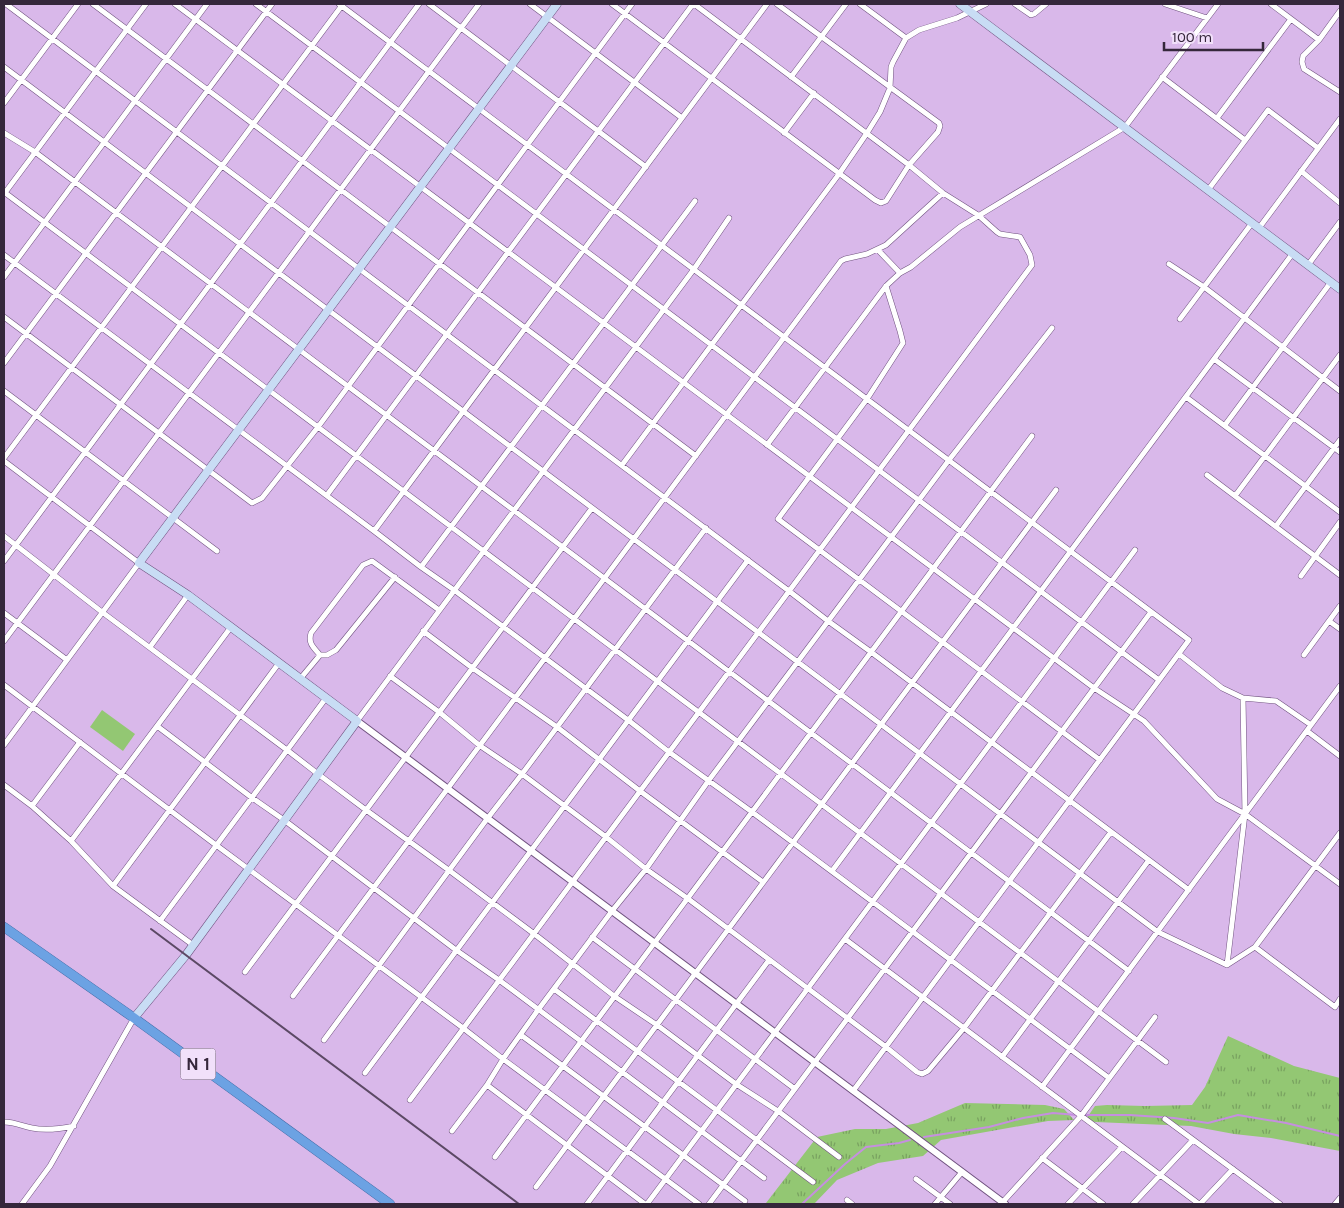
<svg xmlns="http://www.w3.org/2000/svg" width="1344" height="1208" font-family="Karla,sans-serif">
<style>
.grass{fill:url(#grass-tufts)}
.pitch{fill:#93c773}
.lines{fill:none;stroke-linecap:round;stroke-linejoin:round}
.stream{stroke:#c58fdf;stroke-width:2}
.minor-casing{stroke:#715380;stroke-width:6}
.tertiary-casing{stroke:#715380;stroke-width:8}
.secondary-casing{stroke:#715380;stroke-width:9}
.trunk-casing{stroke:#4168a4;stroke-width:10}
.minor{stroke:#fff;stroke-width:5}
.tertiary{stroke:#fff;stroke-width:6}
.secondary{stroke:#c8dcf4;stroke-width:8}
.trunk{stroke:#6ca2e3;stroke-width:9}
.rail{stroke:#5c4965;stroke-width:2}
.labels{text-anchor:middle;stroke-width:5;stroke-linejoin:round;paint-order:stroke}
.shield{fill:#f1e0fa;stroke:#6d5e74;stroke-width:1}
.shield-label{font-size:18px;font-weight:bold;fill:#35273b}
</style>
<defs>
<pattern id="grass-tufts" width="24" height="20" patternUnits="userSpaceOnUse" patternTransform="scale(1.25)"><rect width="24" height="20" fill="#93c773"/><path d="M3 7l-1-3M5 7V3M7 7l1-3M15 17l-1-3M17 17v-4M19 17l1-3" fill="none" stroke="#79a260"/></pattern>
</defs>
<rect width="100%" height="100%" fill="#d9b8ea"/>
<path class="grass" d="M1228 1036 1294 1066 1340 1078V1151L1271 1138 1234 1134 1191 1126 1095 1122 1086 1119 1095 1106 1107 1105 1145 1106 1192 1105 1205 1087Z
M965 1103 1045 1105 1064 1109 1074 1120 1048 1121 941 1140 923 1156 878 1163 837 1180 814 1204H763L766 1203 817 1137 855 1129H886L918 1123Z"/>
<path class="pitch" d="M102 710 135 734 123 751 90 727Z"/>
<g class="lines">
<path class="stream" d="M1084 1115H1130L1174 1118 1208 1123 1238 1115 1286 1123 1340 1136
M924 1137 989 1127 1023 1118 1053 1113 1077 1115
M802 1204 845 1164 866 1147 899 1143 910 1140"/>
<defs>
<path id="minor" d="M6 4 789 591 828 621 871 652 1189 890
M93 4 696 456
M175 4 1094 688 1144 721 1217 799 1245 814 1340 884
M256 4 1159 680
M339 4 1189 640 853 1091
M429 4 646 167
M530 4 682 118
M612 4 875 200 881 203 886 201 909 165 938 132 940 126 939 123 777 4
M860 4 906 38
M1015 4 1031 15 1034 14 1046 4
M1165 4 1207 18
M1271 4 1319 40
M1340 11 1319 40 1303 56 1302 62 1304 69 1340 92
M4 67 1158 932 1227 965 1255 947 1340 833
M791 77 846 4
M1162 77 1245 140
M4 103 78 4
M1217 118 1291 19
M4 133 35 152 1129 971
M784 133 814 93
M1301 171 1340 203
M1208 190 1268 110 1318 148
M4 192 1166 1062
M4 194 146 4
M1259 228 1340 119
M878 250 900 273
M4 255 374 531 421 567 454 590 628 720 669 752 752 812 1109 1078
M1169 264 1204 287 1340 391
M1308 265 1340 222
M4 277 207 4
M886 286 900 331 903 343 867 399 778 519 1100 760
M4 317 252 503 262 498 318 427 632 4
M1180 319 1252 223
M1214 359 1340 452
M4 363 272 4
M4 391 217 551
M1186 397 1340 512
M1225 425 1331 282
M767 445 886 286 900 273 911 267 960 227 1125 127 1218 4
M4 458 343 4
M4 461 139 563 4 745
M622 465 839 174 867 133 880 112 890 88 891 67 893 62 906 38 919 30 957 18 986 4
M1207 475 1340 575
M327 495 693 4
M1235 496 1340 355
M1276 526 1340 440
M374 531 767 4
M4 536 102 612 287 750 318 774 366 810 450 871 533 933 614 996 657 1025 736 1084 778 1111 839 1157
M4 561 419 4
M421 567 695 201
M1301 576 1340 522
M4 613 67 660
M1329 621 1340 629
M423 631 471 667 557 727 640 791 763 882
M4 641 479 4
M150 647 188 595
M1179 654 1222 688 1243 698 1276 701 1311 725
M320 655C313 647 308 643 311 633L363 565 372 561 439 610
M1304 655 1340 606
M390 676 439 712 479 745 522 774 606 837 646 869 687 898 886 1047 917 1072 922 1074 928 1071 964 1028 1111 832
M300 679 320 655H327L336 650 395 577
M4 685 216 845 463 1028 503 1059 699 1204
M357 721 694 269 729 218
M157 726 251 797 284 820 456 950 499 980 764 1178
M1307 731 1340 756
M4 785 32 806 71 841 113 886 193 945
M32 806 80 742
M71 841 231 627
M832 871 1293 253
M113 886 279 663
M160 921 326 698
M592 937 795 1089
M845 939 1199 1204
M1255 947 1335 1007 1340 999
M1227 965 1245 814 1243 698
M245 972 592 508
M554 989 813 1182
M293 996 841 261 845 259 867 254 886 245 943 193
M521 1035 745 1201
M324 1040 487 819 522 774 706 528
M1002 1057 1149 860
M365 1073 748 560
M487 1085 645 1204
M1042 1087 1340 686
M410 1100 1032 265 1030 255 1020 237 1000 234 997 232 978 215 943 193 909 165 694 4
M1165 1119 1280 1204
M4 1122C14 1122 22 1126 32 1128 46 1131 60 1129 74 1126
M452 1131 487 1085 503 1059 538 1010 612 911 646 869 709 780 949 460 1052 328
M495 1157 1032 436
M1042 1158 1103 1204
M916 1179 950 1204
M536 1187 1056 490
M847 1200 852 1204
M22 1204 50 1166 134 1018
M587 1204 769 960
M647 1204 1135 550
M709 1204 1151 612
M935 1204 962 1172
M1001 1204 1081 1116 1155 1017
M1068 1204 1122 1147
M1133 1204 1193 1140
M1200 1204 1233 1169
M1335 1204 1340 1198"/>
<path id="tertiary" d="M357 721 1005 1204"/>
<path id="secondary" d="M960 4 1340 289
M134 1018 186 955 357 721 188 595 139 563 557 4"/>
<path id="trunk" d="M4 927 134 1018 390 1204"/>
</defs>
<use href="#minor" class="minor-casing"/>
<use href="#tertiary" class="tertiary-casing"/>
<use href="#secondary" class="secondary-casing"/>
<use href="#trunk" class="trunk-casing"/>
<use href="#minor" class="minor"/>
<use href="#tertiary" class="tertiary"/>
<use href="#secondary" class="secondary"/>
<use href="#trunk" class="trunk"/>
<path class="rail" d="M151 929 519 1204"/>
</g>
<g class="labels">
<rect class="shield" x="180.5" y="1048.5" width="35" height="31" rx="4"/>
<g class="shield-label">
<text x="198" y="1070">N 1</text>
</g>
</g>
<rect width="1344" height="1208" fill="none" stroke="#35273b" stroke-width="10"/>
<path d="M1164 42v8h99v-8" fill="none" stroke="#35273b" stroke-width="2.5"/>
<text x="1172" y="42" font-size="15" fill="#35273b" stroke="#f1e0fa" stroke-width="4" paint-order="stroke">100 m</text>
</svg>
